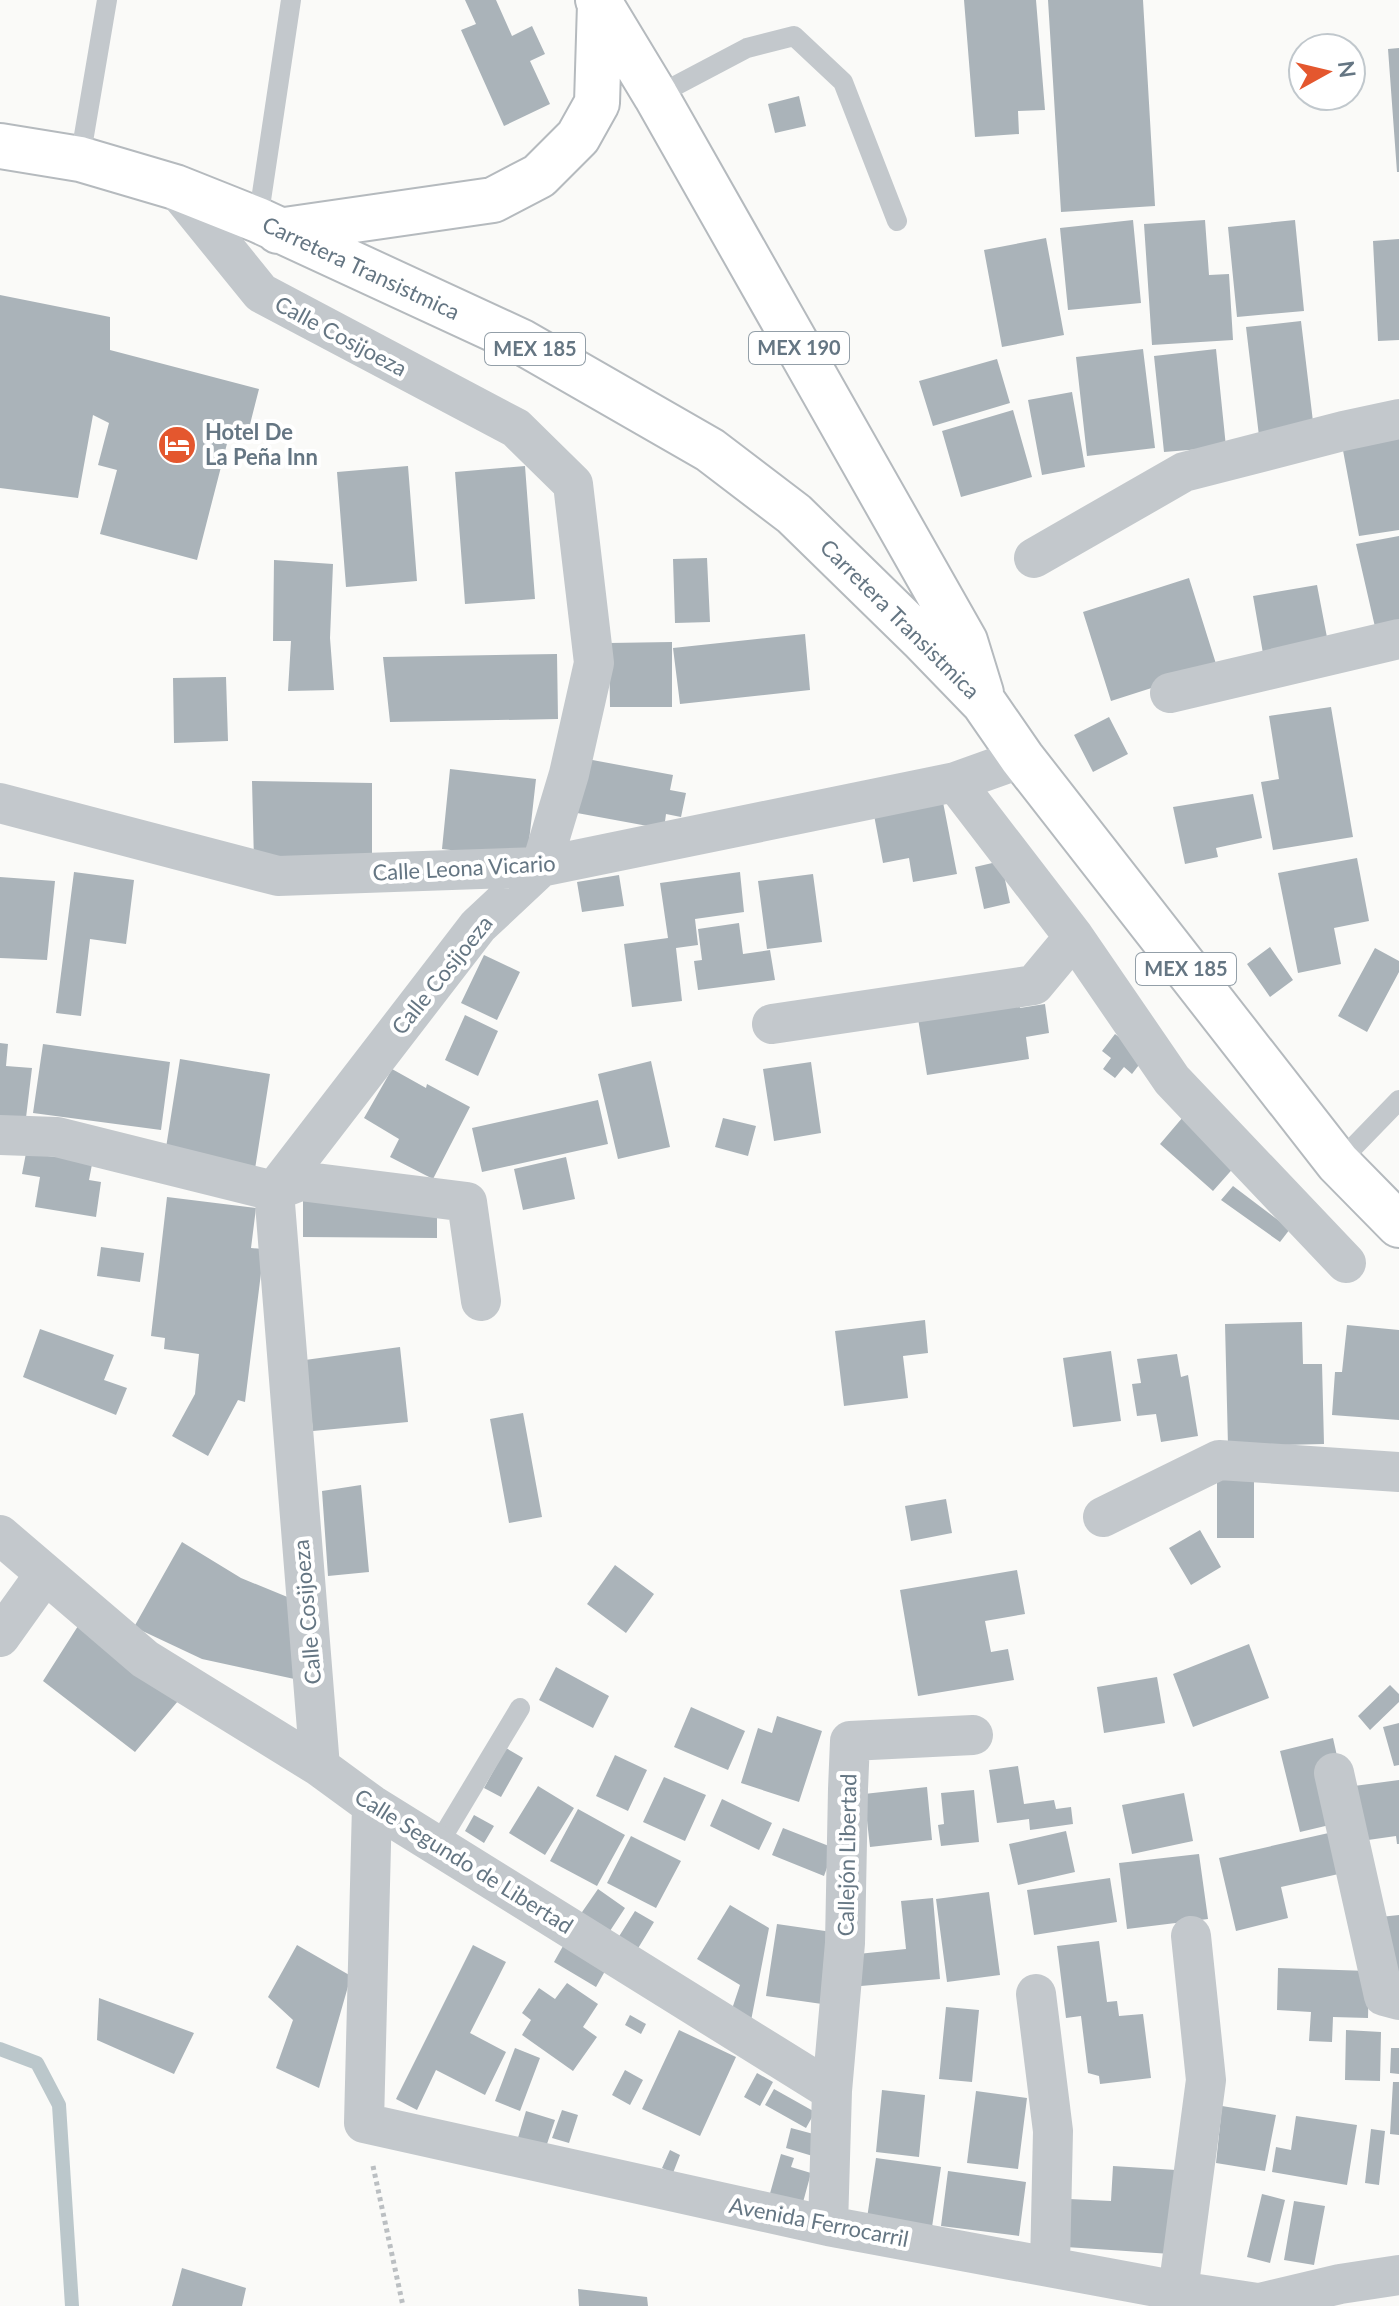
<svg xmlns="http://www.w3.org/2000/svg" width="1399" height="2306" font-family="Lato,sans-serif">
<style>
.lines{fill:none;stroke-linecap:round;stroke-linejoin:round}
.stream{stroke:#bbc7cb;stroke-width:14}
.building{fill:#aab3b9}
.primary-casing{stroke:#b5babe;stroke-width:48}
.path{stroke:#bbbfc2;stroke-width:5;stroke-dasharray:4 4;stroke-linecap:butt}
.lane{stroke:#c3c8cc;stroke-width:20}
.street{stroke:#c3c8cc;stroke-width:40}
.primary{stroke:#fff;stroke-width:44}
.labels{text-anchor:middle;stroke-width:8;stroke-linejoin:round;paint-order:stroke}
.shield{fill:#fff;stroke:#939fa8;stroke-width:2}
.shield-label{font-size:20px;font-weight:bold;fill:#657683}
.street-label{font-size:22px;fill:#657683;stroke:#fff}
.poi-label{font-size:22px;font-weight:bold;fill:#657683;stroke:#fff;text-anchor:start}
</style>
<rect width="100%" height="100%" fill="#fafaf8"/>
<g class="lines">
<path class="stream" d="M0 2049 37 2063 59 2105 72 2306"/>
</g>
<path class="building" d="M465 0H496L512 36 532 26 545 54 530 61 550 104 504 126 461 30 476 24Z
M964 0H1036L1045 110 1018 111 1019 134 975 137Z
M1048 0H1143L1155 206 1061 212Z
M1399 48V172H1397L1388 49Z
M799 96 806 126 775 133 768 104Z
M1133 220 1141 303 1068 310 1060 228Z
M1205 220 1209 275 1229 274 1233 340 1152 345 1144 224Z
M1295 220 1304 311 1237 317 1228 227Z
M1046 238 1064 335 1002 347 984 250Z
M1399 239V340L1378 341 1373 241Z
M0 295 110 317V350L259 389 247 436 230 432 197 560 100 534 117 470 98 465 109 423 93 415 78 498 0 488Z
M1301 321 1314 430 1259 436 1246 327Z
M1143 349 1155 448 1087 456 1076 357Z
M1216 349 1226 447 1164 452 1154 356Z
M997 359 1010 403 933 426 919 381Z
M1072 392 1085 467 1042 475 1028 400Z
M1013 410 1032 477 961 497 942 431Z
M1399 432V530L1359 536 1342 445Z
M408 466 417 581 346 587 337 472Z
M525 466 535 599 465 604 455 472Z
M1399 536V634L1378 640 1356 544Z
M707 558 710 622 675 623 673 559Z
M274 560 333 564 330 638 334 690 288 691 291 641H273Z
M1189 578 1217 667 1111 701 1083 612Z
M1317 585 1330 653 1265 665 1253 596Z
M805 634 810 690 680 704 673 648Z
M672 642V707H610L609 643Z
M557 654 558 719 390 722 383 657Z
M226 677 228 741 174 743 173 678Z
M1331 707 1353 837 1273 850 1261 782 1279 779 1269 716Z
M1109 717 1128 754 1093 772 1074 735Z
M587 759 673 775 670 790 686 793 681 817 666 814 664 829 577 813Z
M450 769 536 779 527 859 442 849Z
M252 781 372 783V862H254Z
M1253 794 1262 838 1216 848 1218 857 1185 864 1173 807Z
M942 797 957 874 913 882 909 858 883 863 874 815Z
M1357 858 1369 921 1334 928 1341 964 1298 973 1278 873Z
M1001 861 1010 903 984 909 975 867Z
M74 872 134 880 126 944 90 939 81 1016 56 1013Z
M740 872 744 912 695 919 698 945 676 948 682 1001 632 1007 624 944 668 938 660 883Z
M813 874 822 942 767 949 758 881Z
M619 875 624 906 582 912 577 882Z
M0 877 55 881 47 960 0 958Z
M739 923 743 954 770 950 775 980 698 990 694 961 702 960 698 929Z
M1270 947 1293 980 1270 997 1247 964Z
M1375 948 1399 961V972L1367 1032 1338 1016Z
M484 955 520 972 497 1020 461 1003Z
M1018 996 1020 1008 1045 1004 1049 1033 1026 1037 1029 1059 927 1075 917 1012Z
M465 1015 498 1031 478 1076 445 1060Z
M1115 1034 1145 1057 1132 1074 1124 1067 1115 1078 1103 1069 1111 1058 1102 1051Z
M0 1043 8 1044 6 1066 32 1068 25 1126 0 1123Z
M43 1044 170 1062 161 1130 33 1113Z
M180 1059 270 1074 255 1169 165 1154Z
M651 1061 670 1147 618 1159 598 1074Z
M811 1062 821 1133 774 1141 763 1069Z
M392 1069 426 1088 427 1084 470 1107 433 1179 390 1157 399 1139 364 1118Z
M598 1100 608 1144 482 1172 472 1128Z
M1183 1117 1237 1164 1213 1191 1160 1144Z
M723 1118 756 1126 748 1156 715 1147Z
M56 1147 94 1154 89 1180 101 1182 96 1217 35 1207 40 1177 22 1174 26 1153 55 1157Z
M566 1157 575 1199 523 1210 514 1169Z
M1233 1186 1290 1229 1280 1242 1221 1200Z
M167 1197 256 1208 251 1248 264 1249 245 1402 238 1400 208 1456 172 1436 195 1394 199 1354 164 1349 165 1338 151 1336Z
M303 1201 437 1202V1238L303 1237Z
M101 1247 144 1253 140 1282 97 1276Z
M925 1320 928 1353 903 1356 908 1398 844 1406 835 1331Z
M1302 1322 1303 1364H1322L1324 1444 1228 1446 1225 1324Z
M1347 1325 1399 1330V1420L1332 1415 1335 1372H1342Z
M40 1329 114 1355 104 1380 127 1388 116 1415 23 1377Z
M400 1347 408 1422 313 1431 305 1360Z
M1111 1351 1121 1421 1073 1427 1063 1358Z
M1177 1354 1181 1377 1188 1375 1198 1436 1161 1442 1156 1414 1137 1416 1132 1384 1141 1383 1137 1359Z
M523 1413 542 1517 509 1523 490 1419Z
M1217 1469H1254V1538H1217Z
M361 1485 369 1572 328 1576 322 1491Z
M946 1499 952 1533 911 1541 905 1506Z
M1200 1530 1221 1567 1191 1585 1169 1548Z
M182 1542 241 1578 302 1603 299 1680 202 1659 134 1627Z
M615 1565 654 1594 626 1633 587 1604Z
M1017 1570 1025 1614 985 1621 991 1652 1008 1649 1014 1680 918 1696 900 1590Z
M78 1626 178 1701 135 1752 43 1681Z
M1249 1644 1269 1698 1193 1727 1173 1674Z
M556 1667 609 1696 593 1728 539 1700Z
M1157 1677 1165 1723 1104 1733 1097 1687Z
M1390 1685 1399 1694V1702L1370 1730 1358 1716Z
M691 1707 745 1731 728 1770 674 1747Z
M777 1716 822 1731 799 1802 741 1783 758 1728 772 1733Z
M1399 1723V1765L1394 1766 1383 1727Z
M1333 1738 1337 1756 1338 1823 1300 1832 1280 1751Z
M506 1748 523 1758 501 1797 484 1788Z
M615 1755 647 1770 628 1811 596 1796Z
M1018 1766 1024 1804 1054 1800 1056 1809 1071 1807 1073 1824 1030 1830 1029 1819 997 1823 989 1770Z
M664 1777 706 1795 685 1841 643 1822Z
M1399 1780V1844H1397L1396 1836 1361 1841 1354 1786Z
M538 1786 574 1808 545 1855 509 1833Z
M927 1787 932 1840 870 1847 864 1794Z
M974 1790 979 1842 941 1846 938 1825 944 1824 941 1793Z
M1184 1793 1193 1841 1132 1854 1122 1805Z
M722 1799 772 1823 759 1850 710 1826Z
M578 1809 625 1835 597 1886 550 1861Z
M474 1815 494 1826 484 1843 465 1831Z
M783 1828 834 1848 824 1876 772 1855Z
M1066 1831 1075 1872 1018 1885 1009 1844Z
M1333 1832 1343 1873 1281 1887 1288 1918 1236 1931 1219 1858Z
M631 1836 681 1861 656 1908 607 1883Z
M1199 1854 1208 1919 1127 1929 1119 1863Z
M1110 1878 1117 1922 1034 1935 1027 1890Z
M598 1889 625 1908 608 1934 580 1915Z
M989 1892 1000 1975 947 1982 936 1899Z
M933 1898 940 1979 861 1986 858 1954 906 1949 901 1901Z
M730 1905 769 1928 749 2031 729 2018 740 1985 697 1959Z
M635 1911 654 1922 637 1950 618 1938Z
M1399 1915V1989L1380 1917Z
M777 1924 832 1932 822 2004 766 1996Z
M567 1939 609 1964 596 1987 554 1962Z
M1099 1941 1107 2002 1117 2001 1119 2016 1143 2014 1151 2078 1100 2084 1099 2076 1088 2073 1081 2016 1066 2018 1057 1946Z
M297 1945 351 1976 319 2088 276 2068 293 2020 268 1997Z
M473 1945 506 1962 470 2033 506 2052 485 2095 436 2070 417 2110 396 2099Z
M1278 1968 1369 1971 1368 2018 1333 2017 1332 2042 1309 2041 1311 2012 1277 2010Z
M567 1983 598 2004 583 2027 597 2037 573 2071 522 2035 531 2020 522 2013 539 1988 555 1999Z
M99 1998 194 2033 174 2074 97 2040Z
M946 2007 979 2010 972 2082 939 2079Z
M630 2015 646 2024 641 2034 625 2025Z
M679 2030 736 2057 700 2136 642 2109Z
M1346 2030 1381 2032 1380 2081 1345 2080Z
M515 2048 540 2058 520 2111 495 2101Z
M1391 2048H1399V2074L1390 2073Z
M625 2070 643 2080 630 2105 612 2095Z
M757 2073 773 2082 760 2106 744 2097Z
M1393 2082H1399V2135L1390 2134Z
M774 2089 815 2112 806 2128 765 2105Z
M882 2090 925 2095 919 2157 876 2152Z
M976 2091 1027 2098 1018 2169 967 2163Z
M1222 2106 1276 2115 1265 2171 1216 2163Z
M562 2110 578 2115 569 2143 552 2138Z
M526 2111 555 2120 545 2150 517 2141Z
M1296 2116 1357 2125 1347 2185 1272 2172 1276 2147 1291 2150Z
M791 2128 821 2136 816 2157 786 2148Z
M1371 2129 1385 2131 1379 2185 1365 2183Z
M670 2150 680 2155 673 2173 662 2168Z
M781 2154 794 2158 791 2167 811 2173 802 2206 769 2197Z
M876 2158 941 2167 932 2227 867 2218Z
M1113 2166 1176 2170 1171 2254 1066 2247 1069 2199 1111 2201Z
M948 2171 1026 2182 1019 2236 941 2226Z
M1262 2194 1285 2200 1270 2263 1247 2257Z
M1294 2201 1325 2206 1314 2265 1284 2260Z
M182 2268 246 2288 242 2306H172Z
M578 2289 647 2297 648 2306H579Z"/>
<g class="lines">
<defs>
<path id="primary" d="M598 0 656 96 965 641 981 693
M0 146 80 159 175 187 258 220 522 342 710 450 794 514 922 639 984 703 1022 758 1338 1163 1399 1225
M278 231 493 200 539 176 578 137 597 103 600 4"/>
</defs>
<use href="#primary" class="primary-casing"/>
<path class="path" d="M373 2166 403 2306"/>
<path class="lane" d="M656 96 747 48 794 36 843 82 897 221
M80 159 107 0
M258 220 291 0
M1338 1163 1399 1100
M437 1846 520 1708"/>
<path class="street" d="M175 187 261 293 516 428 573 484 594 663 569 774 541 867 478 926 274 1191 320 1767
M1034 558 1184 472 1343 431 1399 419
M1170 693 1399 639
M955 782 1074 937 1172 1080 1346 1263
M0 803 278 876 541 867 955 782 1022 758
M772 1024 1034 985 1074 937
M0 1135 57 1137 274 1191 300 1181 467 1202 481 1301
M1103 1517 1219 1460 1399 1472
M0 1535 145 1659 320 1767 372 1805 832 2091 828 2226
M0 1637 45 1574
M1334 1773 1384 1996 1399 2000
M372 1805 364 2123 828 2226 1178 2291 1277 2306
M1036 1994 1053 2131 1050 2266
M832 2091 845 1943 848 1789 850 1741 973 1735
M1178 2291 1206 2080 1191 1936
M1260 2303 1340 2284 1399 2275"/>
<use href="#primary" class="primary"/>
</g>
<defs>
<symbol id="hotel-disc" viewBox="-11 -11 22 22"><circle r="9.5" fill="#e4572e" stroke="#fff"/><path d="M-6-4.5h1.5V1H6V5H4.5V3h-9V5H-6ZM-4 0a1.8 1.8 0 1 1 3.6 0ZM.5 0V-2.5h3Q6-2.5 6 0Z" fill="#fff"/></symbol>
</defs>
<g fill-rule="evenodd">
<use href="#hotel-disc" x="155" y="423" width="44" height="44"/>
</g>
<g class="labels">
<g class="shield">
<rect x="749" y="332" width="100" height="32" rx="6"/>
<rect x="485" y="333" width="100" height="32" rx="6"/>
<rect x="1136" y="953" width="100" height="32" rx="6"/>
</g>
<g class="shield-label">
<text x="799" y="355">MEX 190</text>
<text x="535" y="356">MEX 185</text>
<text x="1186" y="976">MEX 185</text>
</g>
<g class="street-label">
<text transform="translate(361 268) rotate(25)" y="8">Carretera Transistmica</text>
<text transform="translate(341 336) rotate(28)" y="8">Calle Cosijoeza</text>
<text transform="translate(900 619) rotate(45)" y="8">Carretera Transistmica</text>
<text transform="translate(464 868) rotate(-3)" y="8">Calle Leona Vicario</text>
<text transform="translate(442 975) rotate(-51)" y="8">Calle Cosijoeza</text>
<text transform="translate(307 1612) rotate(-95)" y="8">Calle Cosijoeza</text>
<text transform="translate(847 1855) rotate(-89)" y="8">Callejón Libertad</text>
<text transform="translate(464 1861) rotate(32)" y="8">Calle Segundo de Libertad</text>
<text transform="translate(819 2222) rotate(11)" y="8">Avenida Ferrocarril</text>
</g>
<g class="poi-label">
<text x="205" y="440">Hotel De<tspan x="205" dy="25">La Peña Inn</tspan></text>
</g>
</g>
<g transform="translate(1327 72) rotate(82)"><circle r="38" fill="#ffffff" stroke="#c1c8cd" stroke-width="2"/>
<path d="M0-6L14 30L0 20L-14 30Z" fill="#e4572e"/>
<text y="-12" font-size="22" font-weight="bold" text-anchor="middle" fill="#657683">N</text>
</g>
</svg>
